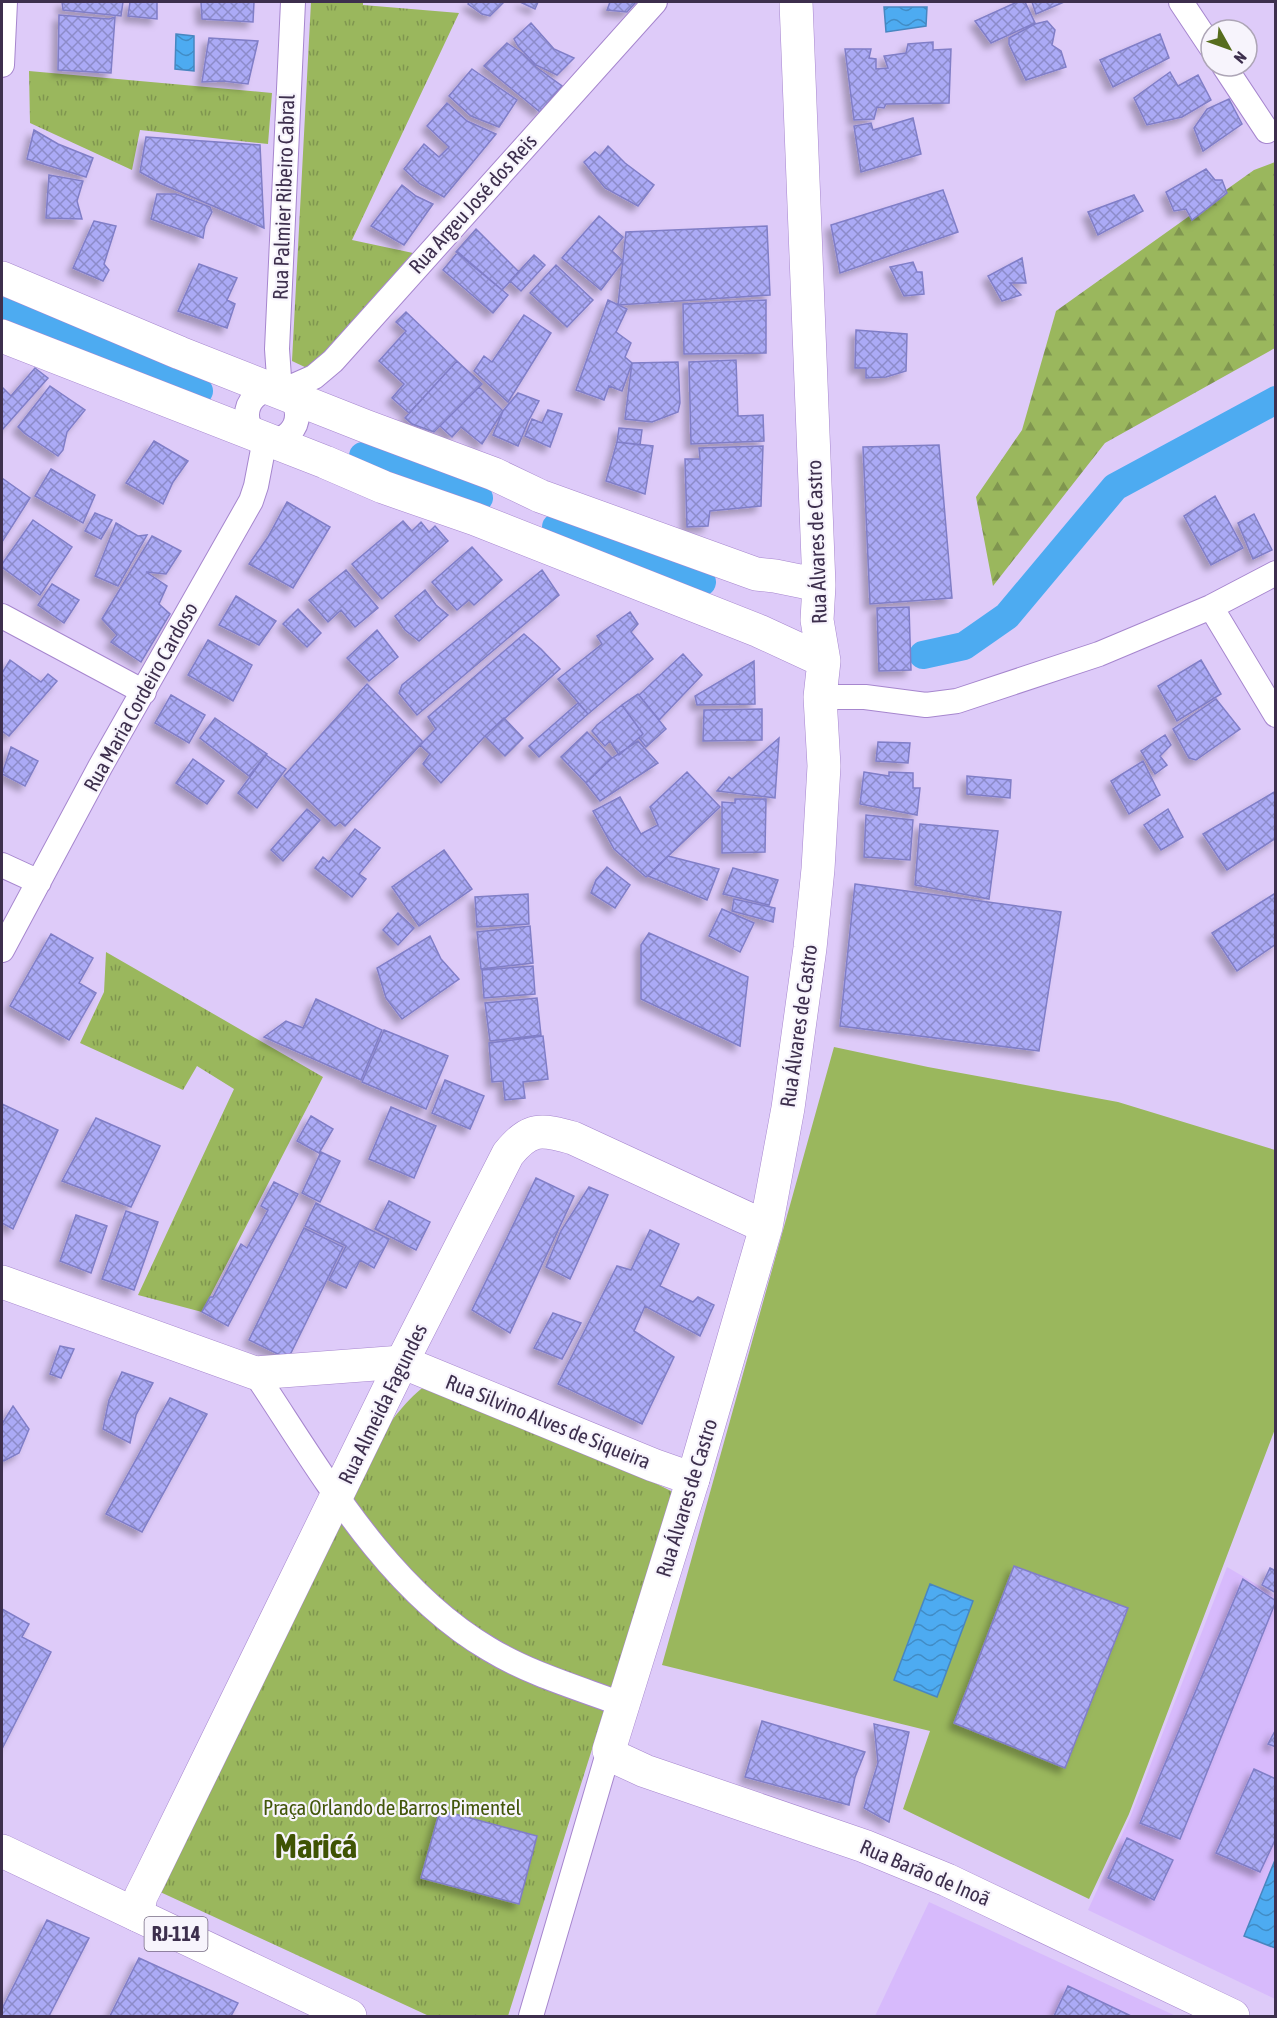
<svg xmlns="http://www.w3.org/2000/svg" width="1277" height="2018" font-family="'Asap Condensed',sans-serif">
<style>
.built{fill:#d7bafc}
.grass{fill:url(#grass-tufts)}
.forest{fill:url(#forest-firs)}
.garden{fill:#9ab75d}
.water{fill:url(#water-waves);stroke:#4886c0;stroke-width:1.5}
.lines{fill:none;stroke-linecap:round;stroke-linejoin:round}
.canal{stroke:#4dabf1;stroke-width:28}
.building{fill:url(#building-cross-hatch);stroke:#807ec7;stroke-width:1.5;filter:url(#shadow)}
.street-casing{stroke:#a686ce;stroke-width:26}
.secondary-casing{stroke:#a686ce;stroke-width:34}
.primary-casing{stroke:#a686ce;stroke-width:34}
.street{stroke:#fff;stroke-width:24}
.secondary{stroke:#fff;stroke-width:33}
.primary{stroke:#fff;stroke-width:33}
.labels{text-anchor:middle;stroke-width:4.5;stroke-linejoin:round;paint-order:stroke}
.shield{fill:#f7f4fc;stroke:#756a82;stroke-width:1.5}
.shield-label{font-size:20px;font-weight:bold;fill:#3d2f4d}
.street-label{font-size:21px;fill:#3d2f4d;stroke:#f7f4fc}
.park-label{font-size:21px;fill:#42560a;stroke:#f7f4fc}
.town-label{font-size:33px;font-weight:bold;fill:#3f5304;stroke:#f7f4fc}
</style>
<defs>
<pattern id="grass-tufts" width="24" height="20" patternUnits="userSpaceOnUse" patternTransform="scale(1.5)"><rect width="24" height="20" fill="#9ab75d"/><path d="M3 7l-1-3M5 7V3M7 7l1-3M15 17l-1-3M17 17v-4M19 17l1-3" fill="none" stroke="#7f954f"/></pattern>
<pattern id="forest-firs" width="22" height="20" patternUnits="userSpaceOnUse" patternTransform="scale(1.5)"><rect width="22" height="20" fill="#9ab75d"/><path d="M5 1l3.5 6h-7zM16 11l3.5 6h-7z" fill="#7f954f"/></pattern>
<pattern id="water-waves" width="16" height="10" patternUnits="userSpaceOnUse" patternTransform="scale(1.5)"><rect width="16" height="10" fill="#4dabf1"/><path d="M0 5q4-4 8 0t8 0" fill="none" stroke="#418cc5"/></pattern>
<pattern id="building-cross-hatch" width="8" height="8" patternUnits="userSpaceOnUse" patternTransform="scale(1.5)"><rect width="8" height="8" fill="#abaaf6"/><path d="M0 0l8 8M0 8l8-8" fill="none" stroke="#8c8bc9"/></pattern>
<filter id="shadow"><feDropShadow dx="-5.5" dy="5.5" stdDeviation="3" flood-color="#0004"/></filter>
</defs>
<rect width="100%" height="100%" fill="#decbf9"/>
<path class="built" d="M1227 1567 1275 1595V1999L1088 1910 1131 1815Z
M929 1902 1176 2016H875Z"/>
<path class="grass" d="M311 2H363V5L459 13 352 240 413 253 309 369 292 361Z
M29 71 272 93 268 144 140 130 132 170 30 123Z
M106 952 323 1077 202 1312 138 1295 234 1089 197 1066 183 1090 80 1043 104 992Z
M440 1376 673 1492 508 2016H429L158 1891 379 1438C398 1412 412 1392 440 1376Z"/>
<path class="forest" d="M1275 162V348L1105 443 993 586 976 497 1022 430 1056 311 1254 170Z"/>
<path class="garden" d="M834 1047 928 1067 1118 1102 1275 1150V1429L1129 1814 1089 1899 903 1809 930 1731 662 1665Z"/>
<path class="water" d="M884 7H927L926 26 886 32Z
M176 34 194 36V71L175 69Z
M930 1584 973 1601 937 1697 894 1680Z
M1275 1860V1948L1244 1936Z"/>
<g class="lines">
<path class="canal" d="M2 311 199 391
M363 456 479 498
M556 527 702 582
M923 655 964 646 1007 616 1115 487 1276 400"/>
</g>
<path class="building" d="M62 2H123L121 16 63 10Z
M130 2H157V19L128 16Z
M201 2H254L253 22 202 19Z
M469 2H504L490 16 482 14 468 4Z
M520 2H538L535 9Z
M610 2H636L627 12 607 10Z
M1017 2H1025L1035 23 991 43 975 21Z
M1032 2H1064L1036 14Z
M59 15 109 19 115 17 111 73 58 70Z
M1047 21 1055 30 1052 45 1061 51 1066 67 1026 80 1009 44V38L1035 24Z
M531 23 554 49 574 58 557 75 536 65 518 46 514 39Z
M1160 34 1169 58 1113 87 1100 60Z
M209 38 258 41 248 84 223 81 202 82Z
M933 42V50L951 49 949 103 886 104 884 108 877 107 874 119 854 120 845 49H871L869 58 876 59V69L888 68 884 56 906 53 908 44Z
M507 43 523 54 536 67 562 86 540 112 484 66Z
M472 69 517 100 499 127 471 116 449 96Z
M1170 72 1178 86 1198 75 1211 100 1182 117 1147 125 1134 98Z
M1229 99 1242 124 1203 151 1194 128 1207 109Z
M447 103 467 121 496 134 444 197 420 184 404 169 424 144 439 157 449 147 427 126Z
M913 118 921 154 861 172 854 126 871 123 873 130Z
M34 130 58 144 93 158 86 177 27 159Z
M146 137 260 145 264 228 160 183 140 172Z
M608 146 625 163 654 185 638 206 605 188 584 162 595 152 600 156Z
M1206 169 1215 180H1222L1227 193 1192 220 1186 209 1174 211 1166 192Z
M49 175 83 181 77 201 82 219 46 218Z
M402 185 416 196 433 204 404 245 371 226Z
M943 190 958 232 840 273 831 225Z
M157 194H176L210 207 212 212 205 226 203 238 151 219Z
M1134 195 1143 211 1098 235 1088 212Z
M599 216 623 237 612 251 623 261 601 290 562 258Z
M94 221 116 226 104 264 109 270 103 281 73 268Z
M767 226 770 295 618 305 626 232Z
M476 229 519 272 502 290 456 252Z
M458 252 508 295 493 313 443 270Z
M534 255 545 265 521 291 510 281Z
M1022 258 1026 283H1010L1021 295 1002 301 988 276Z
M913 262 917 272H922L924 294 904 296 890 267Z
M199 264 237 278 227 300 235 304 227 328 178 311Z
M556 265 593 300 567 327 530 293Z
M608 300 627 309 616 332 631 343 625 357 632 363 622 391 609 386 604 400 576 390Z
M766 300V353L684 354 683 304Z
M406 312 457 361 409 413 392 398 404 384 379 361 406 331 396 322Z
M524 315 551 333 508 402 474 371 484 356 492 362Z
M856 330 907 334 906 371 886 377 866 378V368H855Z
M736 360 738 416 763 415 764 441 691 444 689 362Z
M457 361 482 384 434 432 412 424 405 418Z
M678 362 680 403 678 412 652 422 625 419 632 363Z
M35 368 48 378 2 430V387L11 396Z
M50 386 85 410 67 432 63 450 58 456 24 433 18 427Z
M479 387 503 411 482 444 461 427 452 437 440 426Z
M518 393 539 401 528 422 518 446 493 435 503 411Z
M548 410 562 414 550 447 525 436 532 419 542 423Z
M619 428 642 430 640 445 617 442Z
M154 441 188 461 173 482 163 504 126 483Z
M617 442 653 446 645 494 606 481Z
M939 445 952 598 870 604 863 447Z
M763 446 761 506 710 511 708 526 687 527 685 459H700L699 448Z
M51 469 95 495 83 523 35 496Z
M2 478 30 498 2 542Z
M1215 496 1243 548 1211 565 1184 516Z
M287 502 330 527 293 588 249 564 268 537Z
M95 513 112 520 101 539 85 531Z
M1254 514 1272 550 1253 559 1238 523Z
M33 520 72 547 40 595 2 567V564Z
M403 521 412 531 421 522 429 532 435 526 448 541 382 599 352 564Z
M116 523 138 536 147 535 118 586 95 576Z
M152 536 181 551 166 574 146 572 167 586 159 604 170 614 141 662 111 642 117 635 102 619Z
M472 547 502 580 474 605 469 600 457 610 432 582Z
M346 570 378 608 355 627 341 610 328 622 309 600Z
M542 570 559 595 417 715 399 693 402 685Z
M52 584 79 600 64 623 38 605Z
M425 590 436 605 448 615 419 641 405 630 395 616Z
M236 596 276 621 259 645 219 625Z
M909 607 911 670 879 671 877 608Z
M298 609 321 633 307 647 283 624Z
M630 612 638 624 631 632 653 659 588 714 558 679 602 644 597 636Z
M377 630 398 657 369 681 347 658Z
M524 634 541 649 560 669 485 736 441 783 423 764 430 754 420 745 436 729 428 717Z
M208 640 252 665 233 701 188 675Z
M683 654 702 675 659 720 639 695Z
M10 660 41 682 48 674 57 681 9 736 2 731V673Z
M1201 660 1221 694 1177 721 1158 686Z
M754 661 755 704 697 705 695 696Z
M367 684 423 742 345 826 340 822 335 826 284 776Z
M638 694 666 729 646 747 639 738 643 734 622 705Z
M171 695 205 715 189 743 155 723Z
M1216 699 1240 729 1196 760 1189 758 1173 729Z
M578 703 588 714 539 757 529 746Z
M622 705 643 734 619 755 610 741 605 746 592 731 597 725Z
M762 709V740L703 741 704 710Z
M215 718 267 754 249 776 200 738Z
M504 718 523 738 505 756 485 736Z
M587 732 612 758 586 783 561 757Z
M1165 735 1171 745 1160 756 1167 765 1155 774 1141 751Z
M779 738 775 798 717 791 729 777 732 779Z
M638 741 658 763 600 801 586 783 609 760Z
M878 742 910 743 908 763 876 761Z
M11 747 38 761 25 786 2 774Z
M266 755 286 769 257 808 238 793Z
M193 759 224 781 207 804 176 783Z
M1143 761 1160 795 1129 814 1111 781Z
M687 772 720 807 646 877 614 849 593 811 620 797 641 834 658 825 650 807Z
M864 772 889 776V772L913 773V788H920L917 815 860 804Z
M967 776 1011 780 1010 798 967 794Z
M1276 791V838L1227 870 1203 834Z
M735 799H766L765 852 722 853V802L735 803Z
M307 809 320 820 283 861 271 850Z
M1168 809 1183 837 1161 850 1144 825Z
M866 815 913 820 910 860 864 857Z
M920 824 998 831 989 899 915 885Z
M355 829 380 848 359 874 366 879 352 897 315 868 323 857 329 862Z
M444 850 472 889 419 926 392 887Z
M668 856 719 869 707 900 648 876Z
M607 867 630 885 615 908 591 893 596 880Z
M733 868 778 880 769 905 723 894Z
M855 884 1061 912 1039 1051 840 1026Z
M528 894 529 924 477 927 475 897Z
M1274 894 1276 896V944L1237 971 1212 933Z
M734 899 775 908 773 922 732 911Z
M722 909 754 923 740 952 709 936Z
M398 913 414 928 398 945 383 930Z
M530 926 533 963 481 969 477 932Z
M649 933 748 977 740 1046 641 999V945Z
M51 934 93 958 79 983 96 993 69 1040 10 1006Z
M430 936 441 959 459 979 402 1019 386 998 377 968Z
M533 966 535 994 484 998 482 970Z
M537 998 541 1035 490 1041 485 1003Z
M316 999 382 1030 361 1080 264 1037 286 1021 303 1028Z
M384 1030 448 1056 426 1109 362 1082Z
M543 1036 548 1079 523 1082 525 1098 505 1100 503 1081 492 1082 489 1043Z
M445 1080 484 1096 470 1129 432 1113Z
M2 1104 58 1130 13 1229 2 1223Z
M391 1107 436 1126 414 1178 369 1159Z
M311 1116 333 1129 319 1153 297 1141Z
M96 1118 160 1146 131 1207 62 1181Z
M321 1152 340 1161 320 1202 302 1193Z
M536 1178 574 1196 510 1333 472 1310Z
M274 1182 298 1194 228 1326 202 1312 210 1297H213L241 1244 247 1248 268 1210 261 1206Z
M589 1187 608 1195 570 1279 546 1267 561 1231Z
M389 1201 430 1222 416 1250 375 1229Z
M316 1203 389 1239 374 1268 360 1260 346 1288 329 1280 346 1246 305 1226Z
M126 1211 158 1222 134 1290 102 1279Z
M76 1215 107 1226 91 1273 60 1261Z
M304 1228 343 1247 288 1359 249 1340Z
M650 1230 679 1244 660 1286 693 1302 698 1297 714 1305 700 1336 645 1306 634 1331 674 1357 642 1424 558 1384 617 1266 631 1270Z
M553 1313 581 1323 562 1359 534 1348Z
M60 1346 74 1349 61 1378 50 1374Z
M122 1372 153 1383 136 1415 130 1443 103 1429 109 1400Z
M170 1398 207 1414 142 1532 106 1514Z
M13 1406 29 1429 19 1453 4 1461 2 1460V1424Z
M1014 1566 1128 1608 1065 1768 954 1723Z
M1270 1568 1276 1571V1593L1262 1585Z
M1243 1579 1276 1601 1180 1839 1140 1823Z
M2 1609 29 1624 22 1637 51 1652 2 1749Z
M762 1721 865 1752 855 1777 849 1805 745 1777Z
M874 1724 909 1732 889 1822 864 1808 878 1763Z
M1276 1729V1747L1268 1744Z
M1254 1769 1276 1779V1838L1260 1872 1216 1853Z
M440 1810 537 1836 519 1904 421 1878Z
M1127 1838 1173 1860 1154 1900 1108 1878Z
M47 1920 89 1938 49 2016H2V2009Z
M139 1958 238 2003 231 2016H110Z
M1068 1986 1131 2016H1054Z"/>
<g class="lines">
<defs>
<path id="street" d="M293 2 277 349 280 392 314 377 333 361 655 2
M1181 2 1211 47
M2 65 5 2
M1224 66 1267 131
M247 415a25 25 0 1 1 50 0a25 25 0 1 1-50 0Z
M1211 607 1276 715
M2 616 144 692
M820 697H865L926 705 957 701 1099 654 1211 607 1276 573
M2 865 39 882
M2 950 100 767 251 501 256 486 265 439
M255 1373C320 1470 385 1588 489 1649 530 1674 579 1688 624 1705
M531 2016 609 1750"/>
<path id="secondary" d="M2 278 180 353 365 426 494 474 540 496 756 574 775 576 819 585
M2 336 325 462 383 487 475 519 759 631 824 661
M693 1479 766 1227 788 1108 810 948 818 869 824 766 820 697 824 661 817 620 819 585 796 2
M137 1915 141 1896 151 1876 402 1362 508 1154C530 1127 541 1129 573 1138L766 1227"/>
<path id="primary" d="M2 1282 255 1373 402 1362 653 1465 693 1479 609 1750 619 1759 645 1771 864 1846 947 1880 1233 2016
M2 1851 350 2016"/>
</defs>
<use href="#street" class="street-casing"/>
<use href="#secondary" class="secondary-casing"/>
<use href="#primary" class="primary-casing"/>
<use href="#street" class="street"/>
<use href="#secondary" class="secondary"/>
<use href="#primary" class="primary"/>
</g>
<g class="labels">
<rect class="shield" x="144.5" y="1917" width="63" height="34" rx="4.5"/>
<g class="shield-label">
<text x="176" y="1941">RJ-114</text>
</g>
<g class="street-label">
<text transform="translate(284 197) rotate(-88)" y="7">Rua Palmier Ribeiro Cabral</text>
<text transform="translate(473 204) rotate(-48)" y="7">Rua Argeu José dos Reis</text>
<text transform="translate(817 542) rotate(-92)" y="7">Rua Álvares de Castro</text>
<text transform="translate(141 697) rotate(-61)" y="7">Rua Maria Cordeiro Cardoso</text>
<text transform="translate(799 1026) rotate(-82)" y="7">Rua Álvares de Castro</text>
<text transform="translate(383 1404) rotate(-64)" y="7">Rua Almeida Fagundes</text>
<text transform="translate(548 1422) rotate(22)" y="7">Rua Silvino Alves de Siqueira</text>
<text transform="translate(687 1498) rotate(-73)" y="7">Rua Álvares de Castro</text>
<text transform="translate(925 1873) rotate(23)" y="7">Rua Barão de Inoã</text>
</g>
<g class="park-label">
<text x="392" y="1815">Praça Orlando de Barros Pimentel</text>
</g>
<g class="town-label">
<text x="316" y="1858">Maricá</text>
</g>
</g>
<rect width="1277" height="2018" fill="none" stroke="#3d2f4d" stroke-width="6"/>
<g transform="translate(1229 48) rotate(130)"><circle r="28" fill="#f7f4fc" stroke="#ada5b6" stroke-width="1.5"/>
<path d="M0-4.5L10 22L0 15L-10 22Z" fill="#576d1e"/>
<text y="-9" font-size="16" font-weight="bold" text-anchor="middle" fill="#3d2f4d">N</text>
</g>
</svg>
